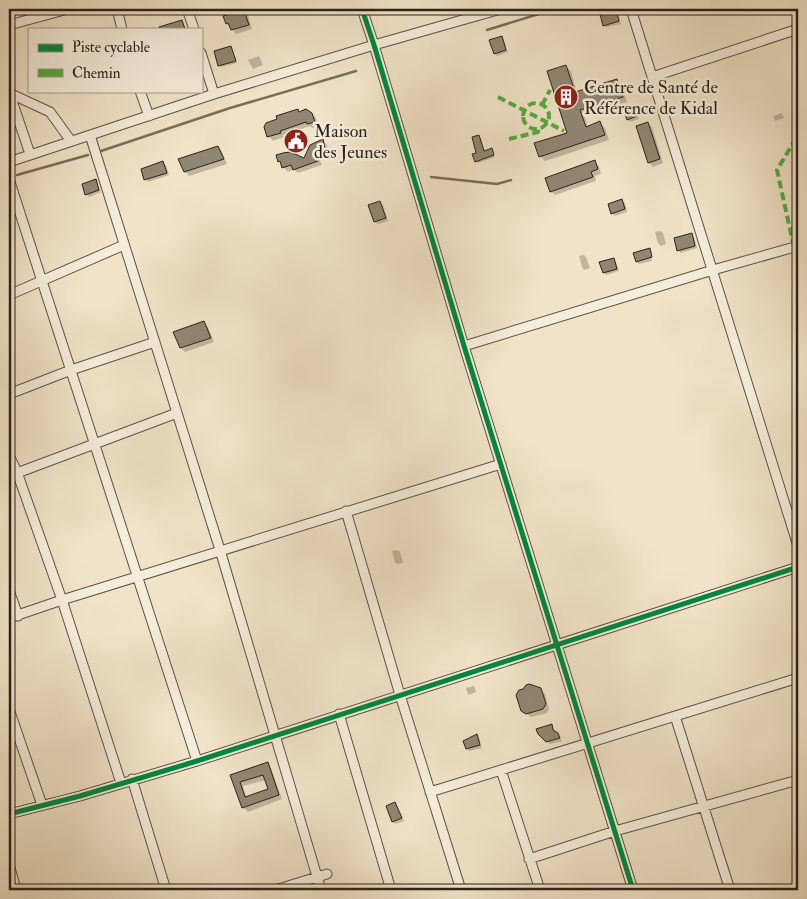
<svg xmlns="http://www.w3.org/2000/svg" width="807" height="899" font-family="'IM FELL Double Pica',serif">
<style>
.shadow{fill:#0003;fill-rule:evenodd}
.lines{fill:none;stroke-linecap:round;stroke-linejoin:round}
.stream{stroke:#796e5e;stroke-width:2.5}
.building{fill:#918673;stroke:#2b2118;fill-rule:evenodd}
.minor-casing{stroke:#5c5244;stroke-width:11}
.minor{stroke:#f5eddb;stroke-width:9}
.quiet{stroke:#54aa42;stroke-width:4;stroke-dasharray:8 4;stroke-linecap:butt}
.cycleway-casing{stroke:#f5eddb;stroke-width:8}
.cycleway{stroke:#00873e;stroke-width:5}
.labels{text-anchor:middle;stroke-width:5;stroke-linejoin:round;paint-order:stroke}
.poi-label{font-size:18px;fill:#2b2118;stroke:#f5eddb;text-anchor:start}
</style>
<rect width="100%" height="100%" fill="#f0e3c7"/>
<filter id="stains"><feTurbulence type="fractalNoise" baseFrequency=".004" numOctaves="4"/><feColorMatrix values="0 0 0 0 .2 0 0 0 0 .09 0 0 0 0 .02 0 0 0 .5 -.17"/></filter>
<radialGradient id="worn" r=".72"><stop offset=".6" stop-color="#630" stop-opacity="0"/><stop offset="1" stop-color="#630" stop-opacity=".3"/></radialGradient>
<path class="shadow" d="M244 11 248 15 252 29 236 34 227 23Z
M616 11 618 14 621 24 606 27 604 25Z
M502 38 504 40 508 52 497 56 495 53Z
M231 47 237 63 221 67 219 65Z
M259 56 263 65 253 69 248 60Z
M798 58V77L792 60Z
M566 66 571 71 577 93 616 81 621 86 627 102 584 115 588 127 600 123 605 128 609 140 545 161 540 156 568 134Z
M633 106 639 119 630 122 628 119Z
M297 110 300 113 312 114 316 118 318 126 312 128 310 126 283 135 284 137 273 141 269 136Z
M782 113 784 118 775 121 773 116Z
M648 123 652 127 663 163 653 167 649 162Z
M479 136 481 138 485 152 492 150 495 157 478 163 476 161Z
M323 141 327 145 329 157 320 161 322 165 298 173 294 169 288 172 283 167 304 159Z
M218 147 222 152 227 164 189 176 185 171Z
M594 162 599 166 601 174 595 176 596 181 555 195 551 191Z
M163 163 166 165 169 175 148 182 146 179Z
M95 181 101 192 89 197 86 194Z
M622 201 625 203 627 212 615 216 612 213Z
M380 202 383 205 388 221 378 224 375 222 370 206Z
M660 231 663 233 666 244 661 246 658 243 655 232Z
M691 235 694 237 697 248 681 253 678 250Z
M649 251 652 261 639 264 637 262 635 254Z
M584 255 586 257 590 268 584 270 582 267 579 256Z
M614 259 616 262 619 271 606 275 604 272Z
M204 322 208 327 214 342 185 352 181 348Z
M397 550 400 552 403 563 397 564 395 562 392 551Z
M474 686 476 692 468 695 466 688Z
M540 689 545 694 549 709 547 713 531 717 522 710Z
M551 725 562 741 550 744 539 734Z
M476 736 479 738 482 748 469 751 467 749Z
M267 763 271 768 282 799 248 812 243 807 231 776ZM266 780 269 790 247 798 243 786Z
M395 804 404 821 395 824 393 821Z"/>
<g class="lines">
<path class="stream" d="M487 30 555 9
M101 151 230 108 356 71
M17 175 88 155
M431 177 497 184 511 180"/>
</g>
<path class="building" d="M244 10 249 25 231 30 228 23 226 24 223 16Z
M616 10 619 21 603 26 600 14Z
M182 20 185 29H159V27Z
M502 36 506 50 494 54 489 40Z
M231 46 236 61 218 66 214 51Z
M566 65 575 92 617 79 623 97 580 110 586 127 600 121 605 135 539 157 534 143 567 133 547 71Z
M633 105 637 116 627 120 623 108Z
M298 109 299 112 306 109 312 113 315 122 307 124 306 122 280 131 281 133 267 137 264 127 266 123 277 119 276 116Z
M648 122 660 159 648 163 636 126Z
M479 135 484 151 492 148 494 155 475 162 472 154 476 153 472 137Z
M323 139 326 153 317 156 318 161 293 170 291 165 282 168 280 161 278 162 276 155 283 153 290 152 304 158 310 145Z
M218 146 224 159 184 172 178 159Z
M595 160 598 169 591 172 593 177 550 192 545 178Z
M163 161 167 173 144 180 141 169Z
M96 179 99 190 85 195 82 184Z
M622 199 625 209 611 214 608 204Z
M380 201 386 218 374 222 368 205Z
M692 233 695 246 677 251 674 238Z
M650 248 652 257 636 262 633 253Z
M614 258 617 269 603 273 599 262Z
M204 321 211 338 180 348 173 332Z
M529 684 541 688 546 704 543 709 526 714 521 711 516 695 519 690 523 689 526 685Z
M552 724 553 730 558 733 560 738 546 742 538 734 536 729Z
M477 734 480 745 466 749 463 741Z
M268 762 279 795 242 808 230 775ZM263 775 268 789 245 797 240 782Z
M395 802 402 818 392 822 386 806Z"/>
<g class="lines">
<defs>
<path id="minor" d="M117 9 122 29
M187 9 194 29
M362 9 374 45 464 346 633 890
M631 9 798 546
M9 25 68 9
M201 53 214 94
M652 77 798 29
M140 91 149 116
M9 92 30 154
M9 93 50 112 71 141
M90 135 220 550 321 890
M9 162 214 94 374 45 501 9
M9 179 197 761
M9 295 124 245
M464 346 713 270 798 246
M9 394 71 370 155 342
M9 455 17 472 62 600 121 783
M9 476 177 413
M346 511 400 695 461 890
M9 590 18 616
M9 618 62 600 501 464
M9 709 42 805
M339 714 391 890
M675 716 730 890
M501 770 540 890
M132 779 166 890
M430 792 798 678
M9 814 80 796 197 761 798 567
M529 859 615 831 798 780
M9 864 16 890
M275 890 327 874"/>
</defs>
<use href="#minor" class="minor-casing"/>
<use href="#minor" class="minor"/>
<path class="quiet" d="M498 97 564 131
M523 116a13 13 0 1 1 26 0a13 13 0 1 1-26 0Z
M542 105 550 90
M509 139 538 132V129
M794 247 777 170 798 135"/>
<defs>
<path id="cycleway" d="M362 9 374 45 464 346 633 890
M9 814 80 796 197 761 798 567"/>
</defs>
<use href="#cycleway" class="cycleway-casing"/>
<use href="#cycleway" class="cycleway"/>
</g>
<defs>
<symbol id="building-disc" viewBox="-11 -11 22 22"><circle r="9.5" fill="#8f2418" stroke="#f5eddb"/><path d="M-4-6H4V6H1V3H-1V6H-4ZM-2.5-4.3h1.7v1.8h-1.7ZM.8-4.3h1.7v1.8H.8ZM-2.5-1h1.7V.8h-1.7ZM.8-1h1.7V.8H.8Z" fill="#fff"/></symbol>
<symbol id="civic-disc" viewBox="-11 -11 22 22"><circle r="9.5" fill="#8f2418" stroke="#f5eddb"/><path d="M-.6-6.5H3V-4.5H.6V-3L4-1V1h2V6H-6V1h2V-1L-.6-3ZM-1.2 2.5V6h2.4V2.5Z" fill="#fff"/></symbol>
</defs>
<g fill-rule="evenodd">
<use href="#building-disc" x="552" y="83" width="28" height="28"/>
<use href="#civic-disc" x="282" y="127" width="28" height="28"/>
</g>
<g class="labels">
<g class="poi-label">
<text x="584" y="93">Centre de Santé de<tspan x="584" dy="21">Référence de Kidal</tspan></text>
<text x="314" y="137">Maison<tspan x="314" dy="21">des Jeunes</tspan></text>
</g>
</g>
<rect width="807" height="899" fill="none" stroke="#f0e3c7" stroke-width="30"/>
<rect x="10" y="10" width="787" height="879" fill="none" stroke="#2b2118" stroke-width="2.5"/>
<rect x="15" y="15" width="777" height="869" fill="none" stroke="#2b2118"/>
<rect x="28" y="28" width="175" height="65" fill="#f5eddb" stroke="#a49b8d"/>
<rect x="38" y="44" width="25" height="8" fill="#00873e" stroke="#a49b8d"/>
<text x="72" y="52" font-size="15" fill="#2b2118">Piste cyclable</text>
<rect x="38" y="69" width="25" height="8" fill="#54aa42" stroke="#a49b8d"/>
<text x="72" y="78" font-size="15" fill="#2b2118">Chemin</text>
<rect width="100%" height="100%" filter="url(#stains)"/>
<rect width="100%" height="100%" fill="url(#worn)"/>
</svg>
